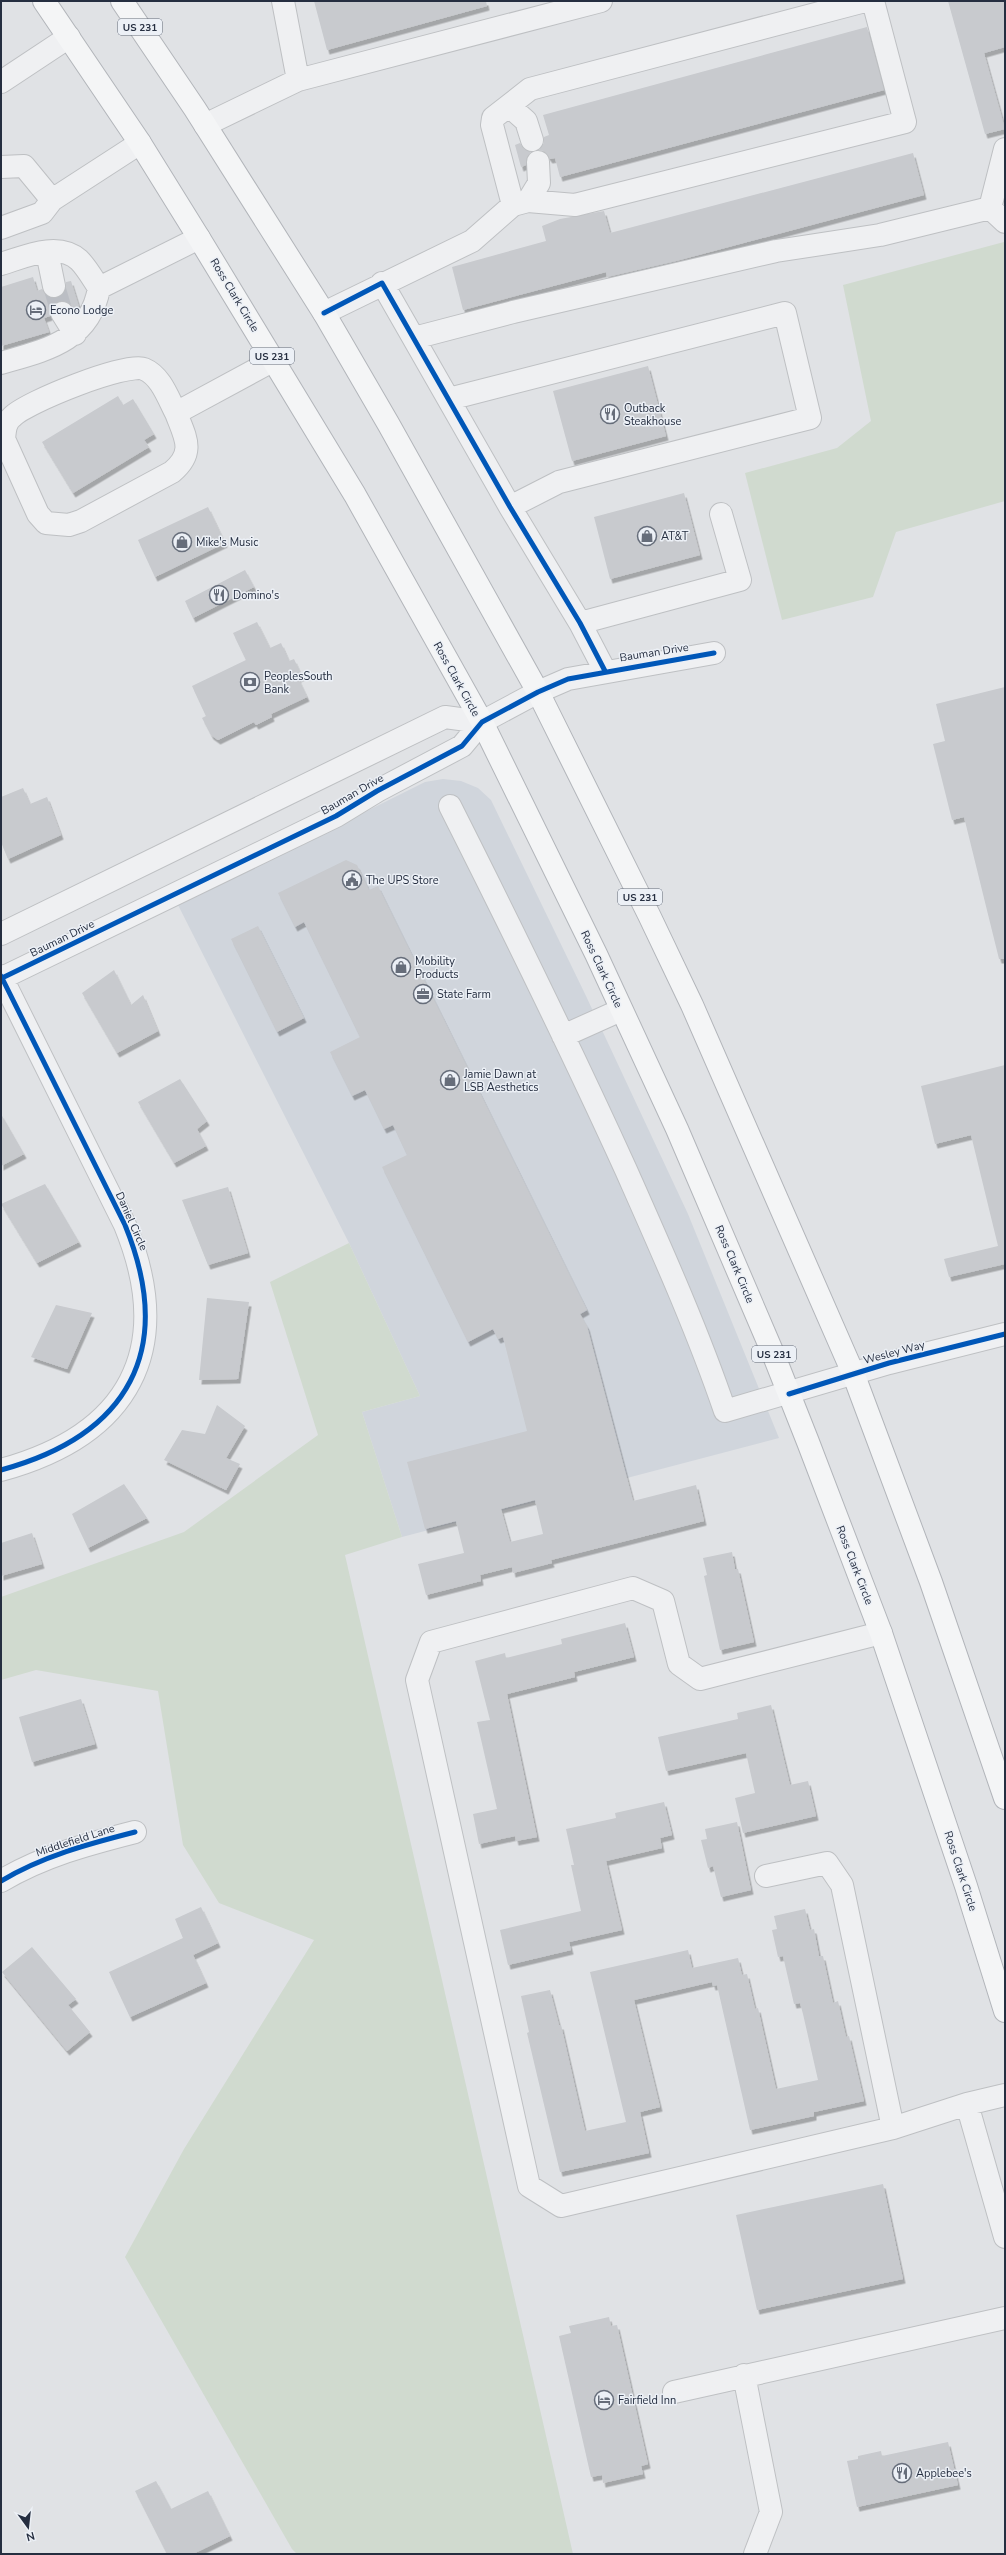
<svg xmlns="http://www.w3.org/2000/svg" width="1006" height="2555" font-family="'Nunito Sans',sans-serif">
<style>
.built{fill:#d0d5dc}
.green{fill:#d0dacf}
.building{fill:#c8cace;fill-rule:evenodd;filter:url(#shadow)}
.lines{fill:none;stroke-linecap:round;stroke-linejoin:round}
.minor-tunnel{stroke:#bbbec4;stroke-width:22;stroke-dasharray:22 11;stroke-linecap:butt}
.minor-casing{stroke:#bec0c3;stroke-width:24}
.highway-casing{stroke:#b2b5ba;stroke-width:24}
.minor{stroke:#eff0f2;stroke-width:22}
.highway{stroke:#f4f5f6;stroke-width:22}
.cycleway-casing{stroke:#ecf0f6;stroke-width:8}
.cycleway{stroke:#0057b8;stroke-width:5}
.labels{text-anchor:middle;stroke-width:3;stroke-linejoin:round;paint-order:stroke}
.shield{fill:#ecf0f6;stroke:#616877;stroke-width:1}
.shield-label{font-size:10px;font-weight:bold;fill:#252e40}
.street-label{font-size:11px;fill:#252e40;stroke:#ecf0f6}
.poi-label{font-size:11px;fill:#252e40;stroke:#ecf0f6;text-anchor:start}
</style>
<defs>
<filter id="shadow"><feDropShadow dx="2.5" dy="4.5" stdDeviation="0" flood-color="#0004"/></filter>
</defs>
<rect width="100%" height="100%" fill="#e0e2e5"/>
<path class="built" d="M443 779 461 781 478 788 491 800 586 996 688 1214 779 1438 402 1537 362 1412 420 1396 349 1243 178 905 425 782Z"/>
<path class="green" d="M1004 242 1005 501 896 532 873 597 782 620 745 473 837 448 871 421 843 285Z
M349 1243 420 1396 362 1412 402 1537 345 1555 573 2554H297L292 2549 125 2257 184 2149 314 1940 219 1903 183 1845 158 1691 36 1670 1 1680V1597L184 1532 318 1435 270 1282Z"/>
<path class="building" d="M314 1H486L487 6 327 50Z
M948 1H1005V47L984 53 1005 129 985 134Z
M867 27 884 90 560 177 555 158 550 159 544 151 539 150 544 143V137L549 135 543 115Z
M520 143 524 149 531 152 527 157 526 165 521 167 515 145Z
M913 153 924 195 676 261 607 277 606 272 463 310 452 267 546 241 542 226 560 219 604 211 610 233Z
M33 277 37 291 42 289 50 298 62 296 66 290V282L71 281 79 307 74 309 68 302H56L51 307 50 316 44 318 49 332 1 346V287Z
M648 366 666 436 572 461 553 391Z
M118 396 123 405 133 399 154 434 144 440 149 447 73 493 42 442Z
M684 493 700 555 610 579 594 517Z
M208 507 225 543 155 577 138 540Z
M245 570 254 587 193 618 185 601Z
M257 622 270 648 281 643 289 661 294 659 302 676 298 678 307 697 271 714 272 717 256 725 254 722 218 740 211 735 202 718 206 716 192 686 246 660 233 633Z
M1005 687V959H999L964 817 952 820 933 744 945 741 936 704Z
M23 788 30 804 47 797 61 835 8 859 1 842V797Z
M346 860 357 865 369 890 378 886 587 1310 580 1314 587 1326 633 1501 696 1485 704 1521 551 1560 552 1563 513 1573 512 1567 480 1575 481 1581 426 1595 418 1564 464 1553 456 1521 425 1529 407 1462 527 1431 503 1337 498 1339 493 1329 468 1342 382 1167 407 1155 393 1125 384 1129 365 1090 352 1096 330 1052 360 1037 304 922 295 927 278 893ZM535 1500 543 1534 510 1542 501 1509Z
M258 926 304 1018 277 1032 231 939Z
M114 970 131 1005 143 995 158 1031 117 1053 82 993Z
M1005 1065V1264L949 1277 944 1259 998 1246 971 1135 935 1144 921 1086Z
M180 1079 207 1121 197 1129 206 1146 174 1163 138 1102Z
M1 1114 24 1154 1 1166Z
M45 1184 79 1242 37 1263 1 1204Z
M228 1187 248 1253 208 1265 182 1200Z
M207 1298 249 1302 238 1379 199 1380Z
M56 1305 92 1313 67 1369 31 1357Z
M217 1405 245 1426 226 1458 240 1464 226 1490 164 1460 182 1430 205 1434Z
M124 1484 147 1518 88 1548 72 1514Z
M32 1533 42 1564 1 1576V1543Z
M732 1552 735 1569H738L754 1642 720 1650 704 1576 707 1575 703 1558Z
M625 1623 634 1657 574 1672 575 1677 507 1694 537 1837 516 1841 515 1836 479 1844 473 1814 497 1809 477 1722 490 1720 475 1661 505 1653 506 1658 562 1644 561 1639Z
M81 1699 95 1744 32 1762 19 1717Z
M771 1705 790 1785 808 1781 816 1816 743 1833 735 1798 755 1793 746 1753 666 1771 658 1737 738 1719 737 1713Z
M664 1802 672 1835 660 1838 662 1848 606 1861 622 1930 569 1942 571 1950 508 1965 500 1930 581 1911 571 1865H574L566 1829 616 1818 615 1813Z
M737 1822 751 1890 721 1897 713 1866 708 1868 701 1840 707 1839 705 1829Z
M201 1907 218 1943 193 1955 206 1983 130 2017 109 1972 183 1938 175 1919Z
M805 1909 810 1930 814 1929 819 1956H823L833 2003 838 2001 846 2037 849 2036 864 2101 814 2112V2116L750 2130 717 1985 713 1986 712 1982 634 2000 660 2107 640 2112 649 2153 560 2172 527 2033 529 2032 521 1996 550 1990 559 2025H561L585 2131 626 2122 590 1972 688 1950 692 1968 738 1958 742 1975 747 1974 755 2009 758 2008 776 2089 818 2080 803 2014 800 2003 794 2004 783 1956 778 1957 772 1930 777 1929 774 1916Z
M32 1947 76 1999 68 2005 90 2032 67 2051 2 1972Z
M883 2184 903 2279 757 2310 736 2215Z
M609 2317 611 2326 617 2325 648 2464 641 2466 643 2474 603 2483 602 2475 591 2477 559 2336 571 2333 569 2326Z
M948 2442 958 2485 857 2507 847 2461 858 2459V2456L881 2451 882 2456Z
M156 2481 171 2509 208 2491 230 2536 193 2554H167L135 2491Z"/>
<g class="lines">
<path class="minor-tunnel" d="M54 286 62 313"/>
<defs>
<path id="minor" d="M283 1 298 80
M1 82 69 37
M509 106 526 121 532 140
M205 125 298 80 601 1
M1 167 24 166 52 200
M528 201 539 183 538 162
M513 205 492 125 493 118 530 89 865 1
M990 208 1005 149
M990 208 1005 222
M1 228 42 213 52 200 140 143
M47 252 54 286
M1 264C24 257 58 241 79 260 87 268 93 279 99 288 90 341 46 350 1 363
M382 283 510 507 580 623 605 671
M99 288 199 238
M62 313 75 334
M324 313 472 241 513 205 528 201 575 205 905 122 873 1
M414 338 513 312 776 251 880 235 990 208
M449 399 785 313 810 418 559 482 510 507
M176 413C185 437 196 452 172 472L81 521 69 525 46 523 38 514 4 439C5 430 5 423 12 417 26 402 127 362 144 369 161 376 168 398 176 413L274 360
M580 623 740 580 721 514
M450 806C511 927 570 1047 626 1170 661 1249 697 1329 725 1411L889 1363 1005 1334
M1 934 445 717 482 722
M1 976 125 1225C176 1350 129 1435 1 1470
M2 978 336 816 377 791 462 746 482 722 538 692 568 679 714 653
M563 1036 621 1010
M881 1633 700 1679 679 1664 663 1601 633 1588 431 1642 417 1680 529 2186 561 2206 893 2128 967 2104 1005 2095
M766 1876 827 1863 842 1885 893 2128
M1 1881C43 1856 88 1844 135 1832
M967 2104 1005 2237
M744 2375 771 2512 755 2554
M674 2392 1005 2318"/>
<path id="highway" d="M44 1 140 143 199 238 355 495 482 722 596 954 677 1129 772 1351 808 1442 881 1633 966 1886 1005 2011
M122 1 195 109 324 313 389 425 538 692 649 915 692 1005 853 1373 931 1582 1005 1798"/>
</defs>
<use href="#minor" class="minor-casing"/>
<use href="#highway" class="highway-casing"/>
<use href="#minor" class="minor"/>
<use href="#highway" class="highway"/>
<defs>
<path id="cycleway" d="M324 313 382 283 510 507 580 623 605 671
M1 976 125 1225C176 1350 129 1435 1 1470
M2 978 336 816 377 791 462 746 482 722 538 692 568 679 714 653
M789 1394 889 1363 1005 1334
M1 1881C43 1856 88 1844 135 1832"/>
</defs>
<use href="#cycleway" class="cycleway-casing"/>
<use href="#cycleway" class="cycleway"/>
</g>
<defs>
<symbol id="hotel-ring" viewBox="-11 -11 22 22"><circle r="9.5" fill="#ecf0f6" stroke="#666d7a" stroke-width="1.5"/><path d="M-6-4.5h1.5V1H6V5H4.5V3h-9V5H-6ZM-4 0a1.8 1.8 0 1 1 3.6 0ZM.5 0V-2.5h3Q6-2.5 6 0Z" fill="#666d7a"/></symbol>
<symbol id="restaurant-ring" viewBox="-11 -11 22 22"><circle r="9.5" fill="#ecf0f6" stroke="#666d7a" stroke-width="1.5"/><path d="M-5-6h1v4h1v-4h1v4h1v-4h1v5L-1.5 .5V6h-2V.5L-5-1ZM5-6V6H3V1.5H1.5Q1.5-4 5-6Z" fill="#666d7a"/></symbol>
<symbol id="shop-ring" viewBox="-11 -11 22 22"><circle r="9.5" fill="#ecf0f6" stroke="#666d7a" stroke-width="1.5"/><path d="M-5-2.5h2.3a2.7 3.5 0 0 1 5.4 0H5L5.5 6h-11ZM-1.5-2.5h3a1.5 2.3 0 0 0-3 0Z" fill="#666d7a"/></symbol>
<symbol id="bank-ring" viewBox="-11 -11 22 22"><circle r="9.5" fill="#ecf0f6" stroke="#666d7a" stroke-width="1.5"/><path d="M-6-4H6V4H-6ZM0-2.3a2.3 2.3 0 1 0 0 4.6a2.3 2.3 0 1 0 0-4.6Z" fill="#666d7a"/></symbol>
<symbol id="civic-ring" viewBox="-11 -11 22 22"><circle r="9.5" fill="#ecf0f6" stroke="#666d7a" stroke-width="1.5"/><path d="M-.6-6.5H3V-4.5H.6V-3L4-1V1h2V6H-6V1h2V-1L-.6-3ZM-1.2 2.5V6h2.4V2.5Z" fill="#666d7a"/></symbol>
<symbol id="office-ring" viewBox="-11 -11 22 22"><circle r="9.5" fill="#ecf0f6" stroke="#666d7a" stroke-width="1.5"/><path d="M-6-3h4V-5.5h4V-3h4V5H-6ZM-1-4.5V-3h2v-1.5ZM-6 0V1H6V0Z" fill="#666d7a"/></symbol>
</defs>
<g fill-rule="evenodd">
<use href="#hotel-ring" x="25" y="299" width="22" height="22"/>
<use href="#restaurant-ring" x="599" y="403" width="22" height="22"/>
<use href="#shop-ring" x="636" y="525" width="22" height="22"/>
<use href="#shop-ring" x="171" y="531" width="22" height="22"/>
<use href="#restaurant-ring" x="208" y="584" width="22" height="22"/>
<use href="#bank-ring" x="239" y="671" width="22" height="22"/>
<use href="#civic-ring" x="341" y="869" width="22" height="22"/>
<use href="#shop-ring" x="390" y="956" width="22" height="22"/>
<use href="#office-ring" x="412" y="983" width="22" height="22"/>
<use href="#shop-ring" x="439" y="1069" width="22" height="22"/>
<use href="#hotel-ring" x="593" y="2389" width="22" height="22"/>
<use href="#restaurant-ring" x="891" y="2462" width="22" height="22"/>
</g>
<g class="labels">
<g class="shield">
<rect x="118" y="19" width="44" height="16" rx="3"/>
<rect x="250" y="348" width="44" height="16" rx="3"/>
<rect x="618" y="889" width="44" height="16" rx="3"/>
<rect x="752" y="1346" width="44" height="16" rx="3"/>
</g>
<g class="shield-label">
<text x="140" y="31">US 231</text>
<text x="272" y="360">US 231</text>
<text x="640" y="901">US 231</text>
<text x="774" y="1358">US 231</text>
</g>
<g class="street-label">
<text transform="translate(235 295) rotate(59)" y="4">Ross Clark Circle</text>
<text transform="translate(654 652) rotate(-9)" y="4">Bauman Drive</text>
<text transform="translate(457 679) rotate(61)" y="4">Ross Clark Circle</text>
<text transform="translate(352 794) rotate(-30)" y="4">Bauman Drive</text>
<text transform="translate(62 938) rotate(-26)" y="4">Bauman Drive</text>
<text transform="translate(602 969) rotate(65)" y="4">Ross Clark Circle</text>
<text transform="translate(132 1221) rotate(66)" y="4">Daniel Circle</text>
<text transform="translate(735 1264) rotate(67)" y="4">Ross Clark Circle</text>
<text transform="translate(894 1352) rotate(-15)" y="4">Wesley Way</text>
<text transform="translate(855 1565) rotate(69)" y="4">Ross Clark Circle</text>
<text transform="translate(75 1840) rotate(-18)" y="4">Middlefield Lane</text>
<text transform="translate(961 1871) rotate(72)" y="4">Ross Clark Circle</text>
</g>
<g class="poi-label">
<text x="50" y="314">Econo Lodge</text>
<text x="624" y="412">Outback<tspan x="624" dy="13">Steakhouse</tspan></text>
<text x="661" y="540">AT&amp;T</text>
<text x="196" y="546">Mike's Music</text>
<text x="233" y="599">Domino's</text>
<text x="264" y="680">PeoplesSouth<tspan x="264" dy="13">Bank</tspan></text>
<text x="366" y="884">The UPS Store</text>
<text x="415" y="965">Mobility<tspan x="415" dy="13">Products</tspan></text>
<text x="437" y="998">State Farm</text>
<text x="464" y="1078">Jamie Dawn at<tspan x="464" dy="13">LSB Aesthetics</tspan></text>
<text x="618" y="2404">Fairfield Inn</text>
<text x="916" y="2477">Applebee's</text>
</g>
</g>
<rect width="1006" height="2555" fill="none" stroke="#252e40" stroke-width="4"/>
<g transform="translate(28 2527) rotate(165)" stroke="#ecf0f6" stroke-width="3" paint-order="stroke">
<path d="M0-3L7 15L0 10L-7 15Z" fill="#252e40"/>
<text y="-6" font-size="11" font-weight="bold" text-anchor="middle" fill="#252e40">N</text>
</g>
</svg>
